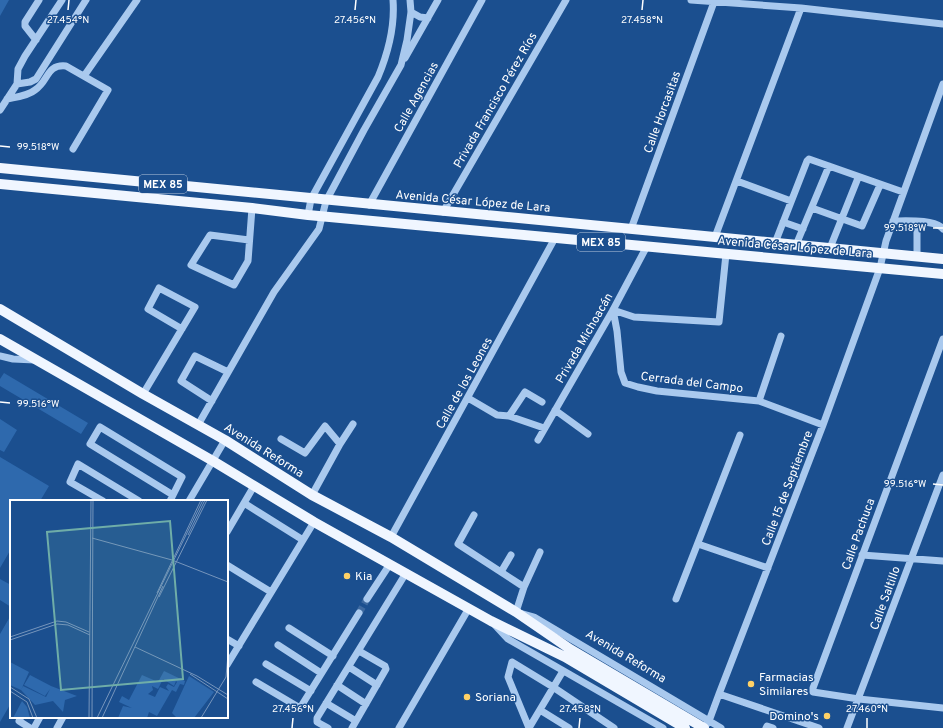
<svg xmlns="http://www.w3.org/2000/svg" width="943" height="728" font-family="Overpass,sans-serif">
<style>
.green{fill:#2e69ad}
.lines{fill:none;stroke-linecap:round;stroke-linejoin:round}
.minor-tunnel{stroke:#3d69a0;stroke-width:7;stroke-dasharray:7 3.5;stroke-linecap:butt}
.minor{stroke:#a9c9ee;stroke-width:7}
.major{stroke:#f0f6ff;stroke-width:10}
.ticks{fill:none;stroke:#fff;stroke-width:1.5}
.poi-dot{fill:#ffd166;stroke:#1b4f8f;stroke-width:1.5}
.labels{text-anchor:middle;stroke-width:3;stroke-linejoin:round;paint-order:stroke}
.shield{fill:#1b4f8f;stroke:#bbcadd;stroke-width:1}
.shield-label{font-size:11px;font-weight:bold;fill:#fff}
.street-label{font-size:12px;fill:#fff;stroke:#1b4f8f}
.poi-label{font-size:12px;fill:#fff;stroke:#1b4f8f;text-anchor:start}
.inset-road{fill:none;stroke:#7695bc;stroke-width:1}
.view{fill:#6fada8;fill-opacity:0.15;stroke:#6fada8;stroke-width:2}
.inset-edge{fill:none;stroke:#fff;stroke-width:2}
.ticks-label{font-size:10px;text-anchor:middle;fill:#fff;stroke:#1b4f8f;stroke-width:3;stroke-linejoin:round;paint-order:stroke}
</style>
<rect width="100%" height="100%" fill="#1b4f8f"/>
<path class="green" d="M0 0H9L0 16Z
M4 373 88 423 81 434 0 386V379Z
M0 419 17 430 4 452 0 450Z
M0 457 49 486 40 501H11V549L0 568Z
M0 579 11 585V607L0 600Z
M11 615V703L0 722V634Z"/>
<g class="lines">
<path class="minor-tunnel" d="M359 613 367 599"/>
<path class="minor" d="M691 0 801 8 943 24
M411 12 420 17 428 18
M36 40 25 26V22L39 0
M405 58 438 0
M84 76 137 0
M17 84 30 82 36 79 86 0
M7 99C16 97 28 96 35 90 49 81 46 64 66 66L108 90 73 149
M0 110 17 84 18 69 25 56 62 0
M737 181 791 201
M369 205 482 0
M812 208 862 226 880 185
M443 212 566 0
M308 215 311 199 378 77C388 53 395 26 393 0
M893 221C905 221 936 219 943 229
M783 222 803 229
M631 229 714 2
M715 237 801 8
M249 240 210 235 191 265 234 285 248 261 252 208
M775 243 807 161 809 159 903 192
M796 245 829 166
M830 248 858 178
M917 257V222
M613 310 617 331 621 372 625 383 638 387 657 391 759 401 823 425
M613 310 634 317 719 322 726 254
M943 339 813 688V692L859 699 943 708
M0 356 13 359 35 360
M143 394 195 307 159 288 148 309 182 329
M468 398 497 415 509 416 544 428
M212 401 181 381 195 356 228 372
M759 401 781 336
M555 410 588 434
M509 416 525 392 542 402
M198 425 274 292 319 229 326 201 333 188 364 130 401 65 407 40 411 12 410 0
M281 439 305 453 325 426 340 444
M538 440 613 310 647 246
M312 495 340 444 353 424
M103 501 70 482 78 464 139 501
M170 501 182 477 100 427 90 444 173 495
M189 501 225 440
M244 503 303 540
M474 515 458 544 524 587
M227 532 254 486
M391 537 555 238
M698 544 768 568
M540 552 524 587 516 612 534 617 721 728
M862 555 943 561
M227 565 271 592
M501 572 511 555
M367 599 390 564
M676 599 740 435
M495 625 508 639 663 728
M289 628 333 656
M227 639 239 646
M278 645 321 673
M266 664 311 691
M227 665 314 522
M349 667 377 685
M256 682 300 708 359 613
M337 685 366 704
M719 694 819 728
M326 703 356 721
M540 710 569 728
M21 717 19 721 30 728
M34 728 40 717
M57 728 63 717
M328 728 317 722V718L406 573
M352 728 386 669 385 666 359 651
M399 728 469 608
M529 728 508 677 512 662 553 687 614 728
M529 728 563 671
M704 728 709 721 719 694 823 425 880 268 886 241 943 84
M766 728 767 726 773 728
M847 728 943 475"/>
<path class="major" d="M0 168 943 259
M0 184 252 208 308 215 943 274
M0 309 143 394 225 440 312 495 391 537 516 612 570 649 704 728
M0 339 213 461 314 522 491 621 565 657 685 728"/>
</g>
<path class="ticks" d="M68 10 69 0M355 10 356 0M642 10 643 0M0 146 10 147M933 228H943M0 402 10 403M933 484 943 485M292 728 293 718M579 728 580 718M867 728V718"/>
<g class="poi-dot">
<circle cx="347" cy="576" r="4"/>
<circle cx="751" cy="684" r="4"/>
<circle cx="467" cy="697" r="4"/>
<circle cx="827" cy="716" r="4"/>
</g>
<g class="labels">
<g class="shield">
<rect x="139" y="175" width="48" height="18" rx="3"/>
<rect x="577" y="233" width="48" height="18" rx="3"/>
</g>
<g class="shield-label">
<text x="163" y="188">MEX 85</text>
<text x="601" y="246">MEX 85</text>
</g>
<g class="street-label">
<text transform="translate(416 97) rotate(-61)" y="4">Calle Agencias</text>
<text transform="translate(495 100) rotate(-60)" y="4">Privada Francisco Pérez Ríos</text>
<text transform="translate(662 112) rotate(-70)" y="4">Calle Horcasitas</text>
<text transform="translate(473 201) rotate(5)" y="4">Avenida César López de Lara</text>
<text transform="translate(795 247) rotate(5)" y="4">Avenida César López de Lara</text>
<text transform="translate(584 338) rotate(-60)" y="4">Privada Michoacán</text>
<text transform="translate(692 382) rotate(7)" y="4">Cerrada del Campo</text>
<text transform="translate(464 383) rotate(-61)" y="4">Calle de los Leones</text>
<text transform="translate(264 450) rotate(32)" y="4">Avenida Reforma</text>
<text transform="translate(787 488) rotate(-69)" y="4">Calle 15 de Septiembre</text>
<text transform="translate(858 534) rotate(-70)" y="4">Calle Pachuca</text>
<text transform="translate(885 598) rotate(-70)" y="4">Calle Saltillo</text>
<text transform="translate(626 656) rotate(31)" y="4">Avenida Reforma</text>
</g>
<g class="poi-label">
<text x="355" y="580">Kia</text>
<text x="759" y="681">Farmacias<tspan x="759" dy="14">Similares</tspan></text>
<text x="475" y="701">Soriana</text>
<text x="819" y="720" text-anchor="end">Domino's</text>
</g>
</g>
<g transform="translate(10 500)">
<rect width="218" height="218" fill="#1b4f8f"/>
<path d="M0 162 19 172 11 190 0 185ZM154 171 175 181 174 185 170 184 166 192 162 190 147 216 139 212 137 218H108L113 206 122 208 109 202 112 196 119 200 132 175 148 182ZM153 179 164 186 166 181 167 182 164 187 158 184 156 187 159 191 150 187 145 197 138 194 143 190 142 186 148 189ZM20 175 41 186 67 196 55 200 53 212 43 201 25 205 11 190 13 186 36 197 40 189 35 196 14 185ZM179 176 204 192 184 218H167L162 213ZM12 201 17 207 20 218H3Z" fill="#2e69ad" fill-rule="evenodd"/>
<path class="inset-road" d="M178 35 195 0M82 38 162 60 218 82M147 93 191 0M149 97 197 0M0 137 47 121 56 122 79 132M0 140 47 124 58 125 80 135M125 147 187 176 218 195M180 174 218 199M0 187 19 199 27 218M0 191 17 202 23 218M79 218 81 0M82 218 83 0M87 218 193 0M92 218 153 86M191 218 216 177 218 154"/>
<path class="view" d="M160 21 173 179 51 190 37 32Z"/>
<rect width="218" height="218" class="inset-edge"/>
</g>
<g class="ticks-label">
<text x="68" y="23">27.454°N</text>
<text x="355" y="23">27.456°N</text>
<text x="642" y="23">27.458°N</text>
<text x="38" y="150">99.518°W</text>
<text x="905" y="231">99.518°W</text>
<text x="38" y="407">99.516°W</text>
<text x="905" y="487">99.516°W</text>
<text x="293" y="712">27.456°N</text>
<text x="580" y="712">27.458°N</text>
<text x="867" y="712">27.460°N</text>
</g>
</svg>
